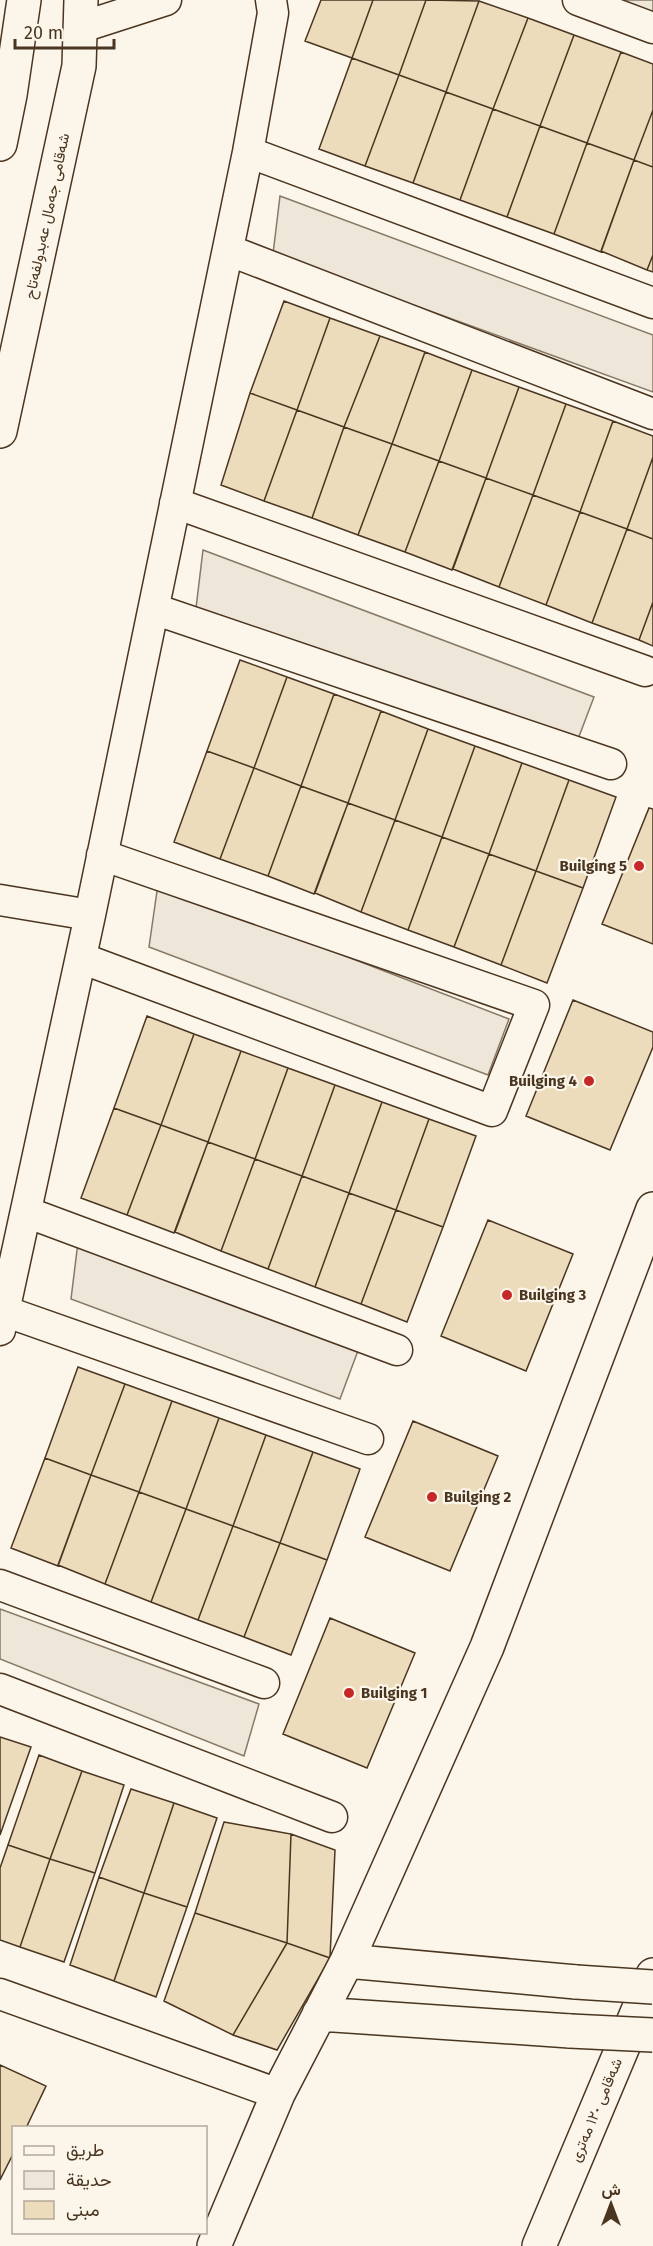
<svg xmlns="http://www.w3.org/2000/svg" width="653" height="2246" font-family="'Fira Sans',Vazirmatn,sans-serif">
<style>
.green{fill:#ede6d9;stroke:#887966;stroke-width:1.5}
.building{fill:#ecdcbc;stroke:#4a3520;stroke-width:1.5}
.lines{fill:none;stroke-linecap:round;stroke-linejoin:round}
.minor-casing{stroke:#4a3520;stroke-width:33}
.tertiary-casing{stroke:#4a3520;stroke-width:36}
.secondary-casing{stroke:#4a3520;stroke-width:36}
.motorway-casing{stroke:#4a3520;stroke-width:36}
.minor{stroke:#fbf6e9;stroke-width:30}
.tertiary{stroke:#fbf6e9;stroke-width:33}
.secondary{stroke:#fbf6e9;stroke-width:33}
.motorway{stroke:#fbf6e9;stroke-width:33}
.tertiary-bridge-casing{stroke:#4a3520;stroke-width:36;stroke-linecap:butt}
.tertiary-bridge{stroke:#fbf6e9;stroke-width:33}
.poi-dot{fill:#c62828;stroke:#fbf6e9;stroke-width:2}
.labels{text-anchor:middle;stroke-width:4.5;stroke-linejoin:round;paint-order:stroke}
.street-label{font-size:15px;fill:#4a3520;stroke:#fbf6e9}
.poi-label{font-size:15px;font-weight:bold;fill:#4a3520;stroke:#fbf6e9;text-anchor:start}
</style>
<rect width="100%" height="100%" fill="#fbf6e9"/>
<path class="green" d="M616 0H653V15Z
M280 196 653 335V392L273 254Z
M203 550 594 697 575 747 196 608Z
M158 884 509 1019 488 1075 149 947Z
M78 1242 359 1348 340 1399 71 1299Z
M0 1609 259 1704 244 1756 0 1659Z"/>
<path class="building" d="M321 0H373L352 58 305 41Z
M373 0H426L399 75 352 58Z
M426 0 479 1 446 92 399 75Z
M479 1 528 18 493 109 446 92Z
M528 18 574 35 540 126 493 109Z
M574 35 621 52 587 143 540 126Z
M621 52 653 64V110L634 160 587 143Z
M352 58 399 75 365 166 319 149Z
M399 75 446 92 413 183 365 166Z
M446 92 493 109 460 200 413 183Z
M493 109 540 126 507 217 460 200Z
M653 110V167L634 160Z
M540 126 587 143 554 234 507 217Z
M587 143 634 160 601 252 554 234Z
M634 160 653 167V255L647 270 601 251Z
M653 255V272L647 270Z
M284 301 330 318 297 410 250 393Z
M330 318 380 336 344 427 297 410Z
M380 336 425 352 392 444 344 427Z
M425 352 472 370 439 461 392 444Z
M472 370 519 387 486 478 439 461Z
M519 387 566 404 533 495 486 478Z
M250 393 297 410 264 501 221 485Z
M566 404 613 421 580 512 533 495Z
M297 410 344 427 312 518 264 501Z
M613 421 653 436V457L627 529 580 512Z
M344 427 392 444 358 535 312 518Z
M392 444 439 461 405 552 358 535Z
M653 457V539L627 529Z
M439 461 486 478 452 570 405 552Z
M486 478 533 495 499 587 453 569Z
M533 495 580 512 546 605 499 587Z
M580 512 627 529 592 623 546 605Z
M627 529 653 539V602L639 640 592 623Z
M653 602V646L639 640Z
M240 660 287 677 254 768 207 751Z
M287 677 334 694 301 786 254 768Z
M334 694 381 711 348 803 301 786Z
M381 711 428 729 395 820 348 803Z
M428 729 475 746 442 837 395 820Z
M475 746 522 763 489 854 442 837Z
M207 751 254 768 220 859 174 842Z
M522 763 569 780 536 871 489 854Z
M254 768 301 786 268 876 220 859Z
M569 780 616 797 583 888 536 871Z
M301 786 348 803 314 894 268 876Z
M348 803 395 820 361 912 315 893Z
M649 808 653 809V944L602 924Z
M395 820 442 837 408 930 361 912Z
M442 837 489 854 454 947 408 930Z
M489 854 536 871 501 965 454 947Z
M536 871 583 888 547 983 501 965Z
M573 1000 653 1032V1047L610 1150 526 1116Z
M147 1016 194 1034 161 1125 114 1108Z
M194 1034 241 1051 208 1142 161 1125Z
M241 1051 288 1068 255 1159 208 1142Z
M288 1068 335 1085 302 1176 255 1159Z
M335 1085 382 1102 349 1193 302 1176Z
M382 1102 429 1119 396 1210 349 1193Z
M114 1108 161 1125 127 1215 81 1198Z
M429 1119 476 1136 443 1227 396 1210Z
M161 1125 208 1142 174 1233 127 1215Z
M208 1142 255 1159 221 1251 175 1232Z
M255 1159 302 1176 268 1269 221 1251Z
M302 1176 349 1193 315 1287 268 1269Z
M349 1193 396 1210 361 1304 315 1287Z
M396 1210 443 1227 407 1322 361 1304Z
M488 1220 573 1254 526 1371 441 1336Z
M78 1367 125 1384 91 1475 45 1458Z
M125 1384 172 1401 139 1492 91 1475Z
M172 1401 219 1418 186 1509 139 1492Z
M219 1418 266 1435 233 1526 186 1509Z
M413 1421 498 1456 450 1571 365 1537Z
M266 1435 313 1452 280 1543 233 1526Z
M313 1452 360 1469 327 1560 280 1543Z
M45 1458 91 1475 58 1566 11 1548Z
M91 1475 139 1492 105 1584 58 1565Z
M139 1492 186 1509 151 1602 105 1584Z
M186 1509 233 1526 198 1620 151 1602Z
M233 1526 280 1543 244 1637 198 1620Z
M280 1543 327 1560 291 1655 244 1637Z
M330 1618 415 1653 367 1768 283 1734Z
M0 1737 31 1747 0 1835Z
M39 1755 82 1771 50 1859 8 1845Z
M82 1771 124 1785 95 1873 50 1859Z
M131 1789 174 1803 144 1893 99 1877Z
M174 1803 217 1818 187 1907 144 1893Z
M224 1822 291 1834 287 1943 195 1913Z
M291 1834 335 1850 330 1958 287 1943Z
M8 1845 50 1859 20 1947 0 1940V1868Z
M50 1859 95 1873 64 1962 20 1947Z
M99 1877 144 1893 114 1981 70 1965Z
M144 1893 187 1907 156 1997 114 1981Z
M195 1913 287 1943 233 2035 164 2001Z
M287 1943 330 1958 277 2050 233 2035Z
M0 2065 46 2086 26 2128H14V2152L0 2180Z"/>
<g class="lines">
<defs>
<path id="minor" d="M578 0 653 28
M82 27 166 0
M248 152 653 303
M228 250 653 414
M175 503 645 671
M154 609 611 764
M0 900 90 915
M81 958 492 1111 534 1005 102 855
M26 1212 397 1350
M4 1311 368 1439
M0 1330 90 915 248 152 273 13 271 0
M0 1585 264 1683
M0 1689 332 1817
M0 1994 278 2094"/>
<path id="tertiary" d="M347 1961 576 1982
M319 2014 570 2031
M214 2246 278 2094 347 1961 487 1647 653 1209"/>
<path id="secondary" d="M0 144 10 95 24 0
M0 431 79 66 81 0"/>
<path id="motorway" d="M539 2246 653 1975"/>
</defs>
<use href="#minor" class="minor-casing"/>
<use href="#tertiary" class="tertiary-casing"/>
<use href="#secondary" class="secondary-casing"/>
<use href="#motorway" class="motorway-casing"/>
<use href="#minor" class="minor"/>
<use href="#tertiary" class="tertiary"/>
<use href="#secondary" class="secondary"/>
<use href="#motorway" class="motorway"/>
<defs>
<path id="tertiary-bridge" d="M576 1982 653 1987
M570 2031 653 2035"/>
</defs>
<use href="#tertiary-bridge" class="tertiary-bridge-casing"/>
<use href="#tertiary-bridge" class="tertiary-bridge"/>
</g>
<g class="poi-dot">
<circle cx="639" cy="866" r="6"/>
<circle cx="589" cy="1081" r="6"/>
<circle cx="507" cy="1295" r="6"/>
<circle cx="432" cy="1497" r="6"/>
<circle cx="349" cy="1693" r="6"/>
</g>
<g class="labels">
<g class="street-label">
<text transform="translate(47 216) rotate(-78)" y="5">شەقامی جەمال عەبدولفەتاح</text>
<text transform="translate(596 2110) rotate(-67)" y="5">شەقامی ١٢٠ مەتری</text>
</g>
<g class="poi-label">
<text x="627" y="871" text-anchor="end">Builging 5</text>
<text x="577" y="1086" text-anchor="end">Builging 4</text>
<text x="519" y="1300">Builging 3</text>
<text x="444" y="1502">Builging 2</text>
<text x="361" y="1698">Builging 1</text>
</g>
</g>
<rect x="12" y="2126" width="195" height="108" fill="#fbf6e9" stroke="#b4a999" stroke-width="1.5"/>
<rect x="24" y="2146" width="30" height="9" fill="#fbf6e9" stroke="#b4a999" stroke-width="1.5"/>
<text x="66" y="2156" font-size="18" fill="#4a3520">طريق</text>
<rect x="24" y="2171" width="30" height="18" fill="#ede6d9" stroke="#b4a999" stroke-width="1.5"/>
<text x="66" y="2186" font-size="18" fill="#4a3520">حديقة</text>
<rect x="24" y="2201" width="30" height="18" fill="#ecdcbc" stroke="#b4a999" stroke-width="1.5"/>
<text x="66" y="2216" font-size="18" fill="#4a3520">مبنى</text>
<g transform="translate(611 2204)" stroke="#fbf6e9" stroke-width="4.5" paint-order="stroke">
<path d="M0-4.5L10 22L0 15L-10 22Z" fill="#4a3520"/>
<text y="-9" font-size="16" font-weight="bold" text-anchor="middle" fill="#4a3520">ش</text>
</g>
<path d="M15 39v9h99v-9" fill="none" stroke="#4a3520" stroke-width="3"/>
<text x="24" y="39" font-size="18" fill="#4a3520" stroke="#fbf6e9" stroke-width="4.5" paint-order="stroke">20 m</text>
</svg>
